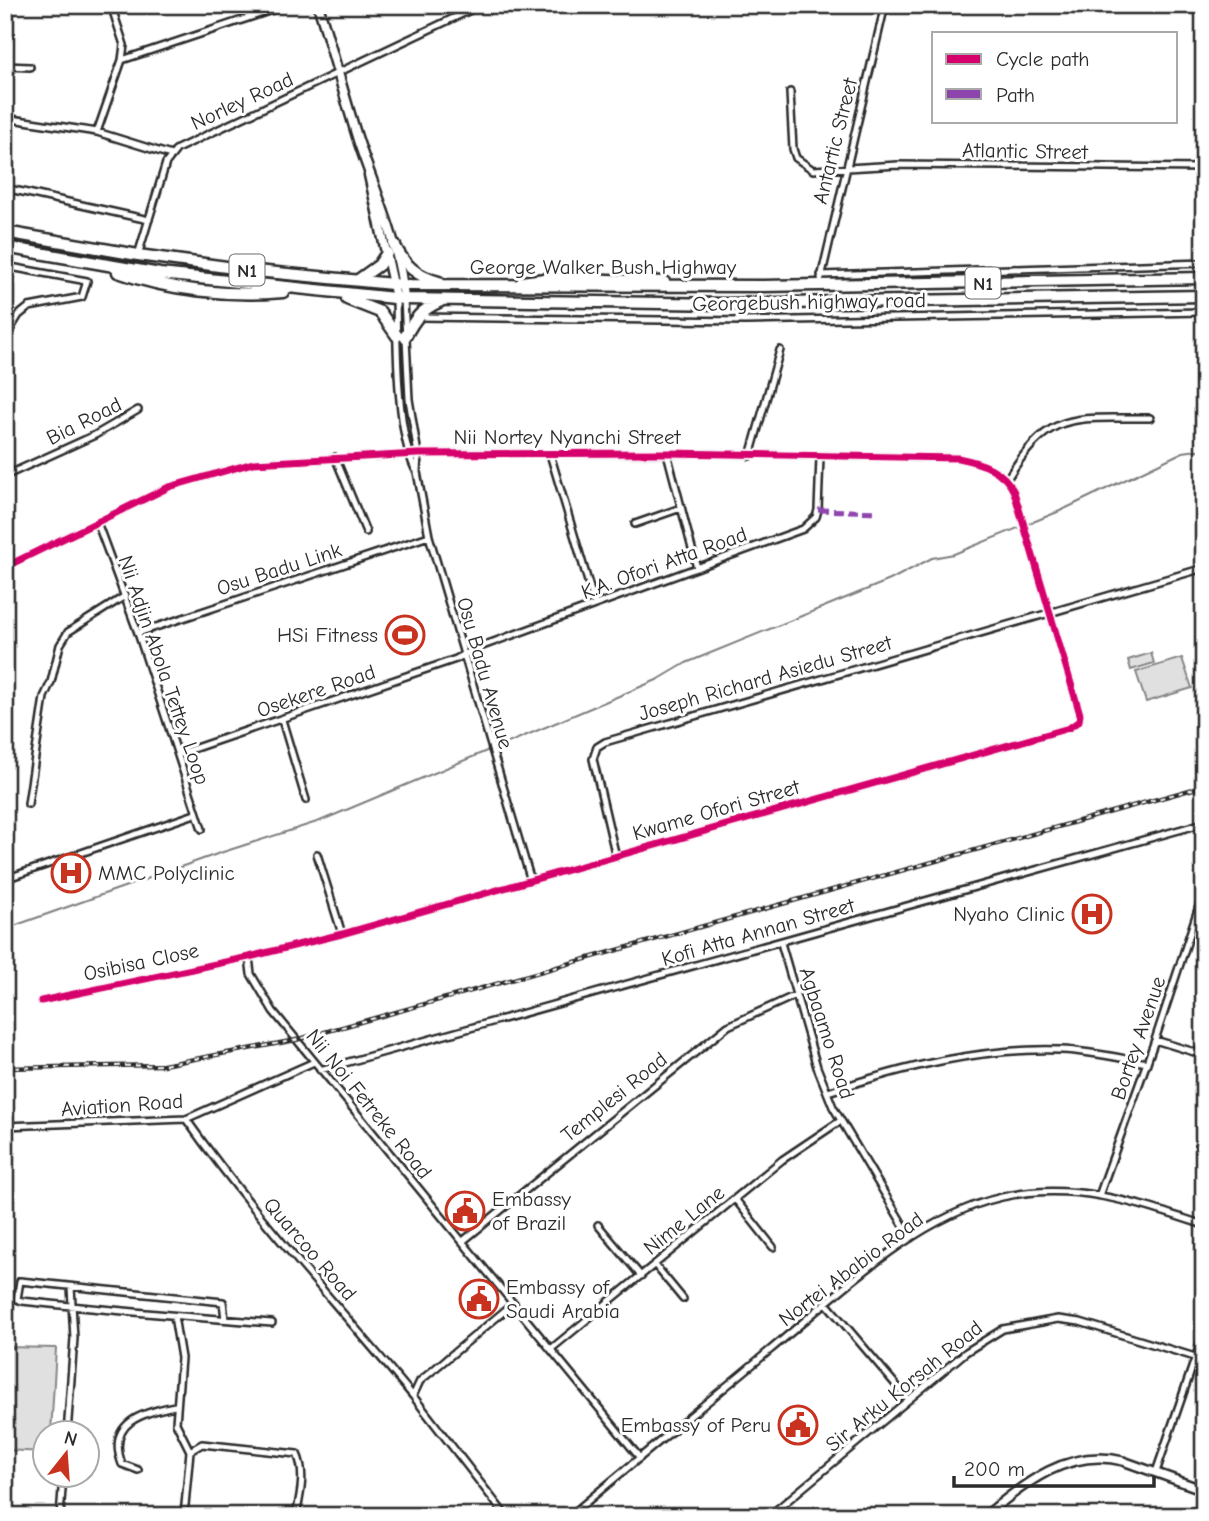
<svg xmlns="http://www.w3.org/2000/svg" width="1209" height="1521" font-family="'Comic Neue',sans-serif">
<style>
.green{fill:#e0e0e0;stroke:#868686;stroke-width:2}
.lines{fill:none;stroke-linecap:round;stroke-linejoin:round}
.stream{stroke:#7e7e7e;stroke-width:2}
.minor-casing{stroke:#2b2b2b;stroke-width:10}
.tertiary-casing{stroke:#2b2b2b;stroke-width:12}
.secondary-casing{stroke:#2b2b2b;stroke-width:13}
.trunk-casing{stroke:#2b2b2b;stroke-width:15}
.minor{stroke:#fff;stroke-width:5}
.tertiary{stroke:#fff;stroke-width:7}
.secondary{stroke:#fff;stroke-width:8}
.trunk{stroke:#fff;stroke-width:10}
.rail-casing{stroke:#2b2b2b;stroke-width:4.5}
.rail{stroke:#fff;stroke-width:2;stroke-dasharray:5;stroke-linecap:butt}
.quiet{stroke:#8e44ad;stroke-width:5;stroke-dasharray:10 5;stroke-linecap:butt}
.cycleway-casing{stroke:#fff;stroke-width:11}
.cycleway{stroke:#d6006c;stroke-width:7}
.labels{text-anchor:middle;stroke-width:6;stroke-linejoin:round;paint-order:stroke}
.shield{fill:#fff;stroke:#6b6b6b;stroke-width:2}
.shield-label{font-size:19px;font-weight:bold;fill:#2b2b2b}
.street-label{font-size:21px;fill:#2b2b2b;stroke:#fff}
.poi-label{font-size:21px;fill:#2b2b2b;stroke:#fff;text-anchor:end}
</style>
<rect width="100%" height="100%" fill="#fff"/>
<filter id="ink" filterUnits="userSpaceOnUse"><feTurbulence type="fractalNoise" baseFrequency=".0143" numOctaves="2"/><feDisplacementMap in="SourceGraphic" scale="14" xChannelSelector="R" yChannelSelector="G"/><feConvolveMatrix kernelMatrix="1 2 1 2 8 2 1 2 1" color-interpolation-filters="sRGB"/></filter>
<g filter="url(#ink)">
<path class="green" d="M1151 653 1154 663 1131 670 1128 660Z
M1182 658 1192 688 1146 702 1136 672Z
M5 1347 56 1348 51 1433 46 1434 45 1452 5 1450Z"/>
<g class="lines">
<path class="stream" d="M494 749 659 679 686 663 890 580 932 558 954 554 1060 511 1183 452 1204 449
M5 929 220 853 320 821 489 750"/>
<defs>
<path id="minor" d="M5 6 10 5
M122 60 287 5
M5 66 30 67
M790 92 793 149 796 158 813 170 898 165 1204 168
M5 118 97 132 171 155
M97 132 122 60 124 45 111 5
M5 188 149 220
M138 255 166 163 177 149 481 5
M5 266 87 281 82 297 29 307 19 315 5 338
M821 275 1204 263
M821 278 885 5
M396 298C397 344 396 430 415 469
M404 299 409 399 418 454 417 472 429 536 531 881
M418 317 745 321 1204 312
M667 453 697 568
M550 454 595 605
M750 456 780 350
M335 457 366 532
M5 476 95 435 138 410
M1007 479C1052 408 1072 419 1150 418
M97 522 138 633 202 829
M635 524 681 508
M5 567 169 487 253 463 418 454 667 453 958 458C982 463 1003 469 1014 492L1080 714 1079 721 1069 728 342 934 249 957 41 1001
M138 633 429 536
M282 720 306 800
M178 754 456 659 477 648 803 529 816 517 818 510 820 457
M28 804 44 697 51 682 60 645 68 632 125 596
M317 854 342 934
M616 857 593 759 597 747 605 742 1204 568
M5 879 195 814
M781 943 817 1067 833 1107 911 1238
M249 957 251 974 273 1011 640 1458
M1155 1040 1204 1055
M320 1070 1204 823
M828 1092C903 1067 982 1047 1061 1050 1090 1051 1119 1058 1147 1063
M186 1119C255 1217 337 1304 413 1396
M5 1126 186 1119 314 1062
M1100 1193 1155 1040 1204 891
M735 1199 773 1247
M598 1225 641 1276
M463 1241 728 1026 796 995
M655 1265 683 1299
M827 1304 908 1399
M174 1316 181 1358 176 1423 190 1451
M225 1319 223 1302 20 1281 17 1299 22 1301C105 1310 189 1317 272 1323
M551 1349 782 1160 840 1121
M67 1434 74 1338 71 1287
M138 1470 122 1464C106 1422 144 1412 175 1406
M1156 1472 1204 1333
M60 1516 63 1476
M184 1516 190 1451 202 1444 297 1454C306 1473 300 1496 296 1516
M506 1516 413 1396 420 1381 514 1303
M570 1516C636 1460 703 1406 770 1350 837 1295 915 1217 1002 1197 1074 1181 1137 1203 1204 1225
M769 1516 966 1352 1003 1329 1058 1319 1080 1322 1195 1357
M1198 1516 1204 1496"/>
<path id="tertiary" d="M985 1516C1024 1483 1070 1447 1123 1461L1204 1490"/>
<path id="secondary" d="M318 5C332 50 344 95 358 140 375 192 400 243 404 299
M369 175 396 298"/>
<path id="trunk" d="M5 232 138 255 256 271 403 285 763 286 1204 278
M394 244C404 265 416 276 439 282
M5 247 160 274 404 299 726 304 1204 296
M118 272C168 290 230 297 283 292
M358 280 379 265 387 253
M522 282 552 278 664 282
M347 299 380 312 397 336
M405 337C415 318 421 310 441 301"/>
</defs>
<use href="#minor" class="minor-casing"/>
<use href="#tertiary" class="tertiary-casing"/>
<use href="#secondary" class="secondary-casing"/>
<use href="#trunk" class="trunk-casing"/>
<use href="#minor" class="minor"/>
<use href="#tertiary" class="tertiary"/>
<use href="#secondary" class="secondary"/>
<use href="#trunk" class="trunk"/>
<defs>
<path id="rail" d="M5 1068 163 1065 296 1040 1204 786"/>
</defs>
<use href="#rail" class="rail-casing"/>
<use href="#rail" class="rail"/>
<path class="quiet" d="M818 510 877 512"/>
<defs>
<path id="cycleway" d="M5 567 169 487 253 463 418 454 667 453 958 458C982 463 1003 469 1014 492L1080 714 1079 721 1069 728 342 934 249 957 41 1001"/>
</defs>
<use href="#cycleway" class="cycleway-casing"/>
<use href="#cycleway" class="cycleway"/>
</g>
</g>
<defs>
<symbol id="stadium-ring" viewBox="-11 -11 22 22"><circle r="9.5" fill="#fff" stroke="#c8321e" stroke-width="1.5"/><path d="M0-5a6.5 5 0 1 0 0 10a6.5 5 0 1 0 0-10ZM-3.5-1.8h7v3.6h-7Z" fill="#c8321e"/></symbol>
<symbol id="hospital-ring" viewBox="-11 -11 22 22"><circle r="9.5" fill="#fff" stroke="#c8321e" stroke-width="1.5"/><path d="M-5-5h3v3.5h4V-5h3V5h-3V1.5h-4V5h-3Z" fill="#c8321e"/></symbol>
<symbol id="civic-ring" viewBox="-11 -11 22 22"><circle r="9.5" fill="#fff" stroke="#c8321e" stroke-width="1.5"/><path d="M-.6-6.5H3V-4.5H.6V-3L4-1V1h2V6H-6V1h2V-1L-.6-3ZM-1.2 2.5V6h2.4V2.5Z" fill="#c8321e"/></symbol>
</defs>
<g fill-rule="evenodd">
<use href="#stadium-ring" x="383" y="613" width="44" height="44"/>
<use href="#hospital-ring" x="49" y="851" width="44" height="44"/>
<use href="#hospital-ring" x="1070" y="892" width="44" height="44"/>
<use href="#civic-ring" x="443" y="1189" width="44" height="44"/>
<use href="#civic-ring" x="457" y="1277" width="44" height="44"/>
<use href="#civic-ring" x="776" y="1403" width="44" height="44"/>
</g>
<g class="labels">
<g class="shield">
<rect x="229.5" y="254.5" width="35" height="31" rx="5"/>
<rect x="965.5" y="267.5" width="35" height="31" rx="5"/>
</g>
<g class="shield-label">
<text x="247" y="277">N1</text>
<text x="983" y="290">N1</text>
</g>
<g class="street-label">
<text transform="translate(242 101) rotate(-25)" y="7">Norley Road</text>
<text transform="translate(835 141) rotate(-76)" y="7">Antartic Street</text>
<text transform="translate(1025 151) rotate(1)" y="7">Atlantic Street</text>
<text x="603" y="274">George Walker Bush Highway</text>
<text transform="translate(809 302) rotate(-1)" y="7">Georgebush highway road</text>
<text transform="translate(84 421) rotate(-27)" y="7">Bia Road</text>
<text x="567" y="444">Nii Nortey Nyanchi Street</text>
<text transform="translate(664 563) rotate(-20)" y="7">K.A. Ofori Atta Road</text>
<text transform="translate(279 569) rotate(-18)" y="7">Osu Badu Link</text>
<text transform="translate(164 670) rotate(71)" y="7">Nii Adjin Abola Tettey Loop</text>
<text transform="translate(485 673) rotate(74)" y="7">Osu Badu Avenue</text>
<text transform="translate(765 678) rotate(-16)" y="7">Joseph Richard Asiedu Street</text>
<text transform="translate(316 691) rotate(-19)" y="7">Osekere Road</text>
<text transform="translate(716 810) rotate(-16)" y="7">Kwame Ofori Street</text>
<text transform="translate(758 932) rotate(-16)" y="7">Kofi Atta Annan Street</text>
<text transform="translate(141 962) rotate(-12)" y="7">Osibisa Close</text>
<text transform="translate(827 1033) rotate(72)" y="7">Agbaamo Road</text>
<text transform="translate(1138 1038) rotate(-71)" y="7">Bortey Avenue</text>
<text transform="translate(614 1097) rotate(-39)" y="7">Templesi Road</text>
<text transform="translate(369 1104) rotate(51)" y="7">Nii Noi Fetreke Road</text>
<text transform="translate(122 1105) rotate(-4)" y="7">Aviation Road</text>
<text transform="translate(684 1220) rotate(-39)" y="7">Nime Lane</text>
<text transform="translate(310 1249) rotate(49)" y="7">Quarcoo Road</text>
<text transform="translate(851 1269) rotate(-37)" y="7">Nortei Ababio Road</text>
<text transform="translate(904 1386) rotate(-39)" y="7">Sir Arku Korsah Road</text>
</g>
<g class="poi-label">
<text x="378" y="642">HSi Fitness</text>
<text x="98" y="880" text-anchor="start">MMC Polyclinic</text>
<text x="1065" y="921">Nyaho Clinic</text>
<text x="492" y="1206" text-anchor="start">Embassy<tspan x="492" dy="24">of Brazil</tspan></text>
<text x="506" y="1294" text-anchor="start">Embassy of<tspan x="506" dy="24">Saudi Arabia</tspan></text>
<text x="771" y="1432">Embassy of Peru</text>
</g>
</g>
<rect width="1209" height="1521" fill="none" stroke="#fff" stroke-width="28"/>
<rect x="14" y="14" width="1181" height="1493" fill="none" stroke="#2b2b2b" stroke-width="2.5" filter="url(#ink)"/>
<rect x="932" y="32" width="245" height="91" fill="#ffffff" stroke="#aaaaaa" stroke-width="2"/>
<rect x="946" y="54" width="35" height="10" fill="#d6006c" stroke="#aaaaaa" stroke-width="2"/>
<text x="996" y="66" font-size="21" fill="#2b2b2b">Cycle path</text>
<rect x="946" y="89" width="35" height="10" fill="#8e44ad" stroke="#aaaaaa" stroke-width="2"/>
<text x="996" y="102" font-size="21" fill="#2b2b2b">Path</text>
<g transform="translate(66 1454) rotate(17)"><circle r="33" fill="#ffffff" stroke="#aaaaaa" stroke-width="2"/>
<path d="M0-5L12 26L0 18L-12 26Z" fill="#c8321e"/>
<text y="-10" font-size="19" font-weight="bold" text-anchor="middle" fill="#2b2b2b">N</text>
</g>
<path d="M954 1476v10h200v-10" fill="none" stroke="#2b2b2b" stroke-width="3.5"/>
<text x="964" y="1476" font-size="21" fill="#2b2b2b" stroke="#ffffff" stroke-width="5" paint-order="stroke">200 m</text>
</svg>
